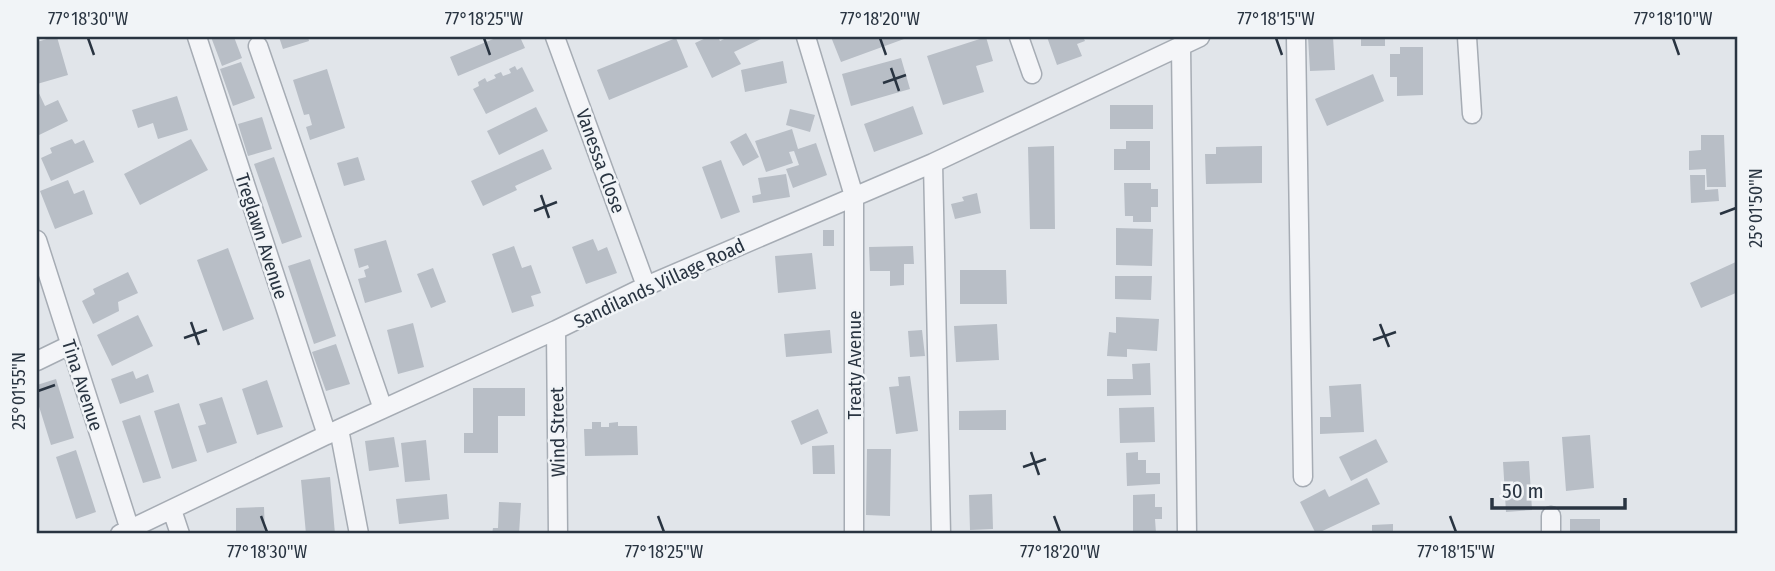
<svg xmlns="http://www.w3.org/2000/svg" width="1775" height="571" font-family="'Fira Sans Condensed',sans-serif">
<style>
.building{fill:#b8bec6}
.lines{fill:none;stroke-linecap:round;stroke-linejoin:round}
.street-casing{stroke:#a6acb4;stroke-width:21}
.street{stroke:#f4f5f8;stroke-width:18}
.ticks{fill:none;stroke:#293441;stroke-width:2.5}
.labels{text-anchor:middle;stroke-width:5;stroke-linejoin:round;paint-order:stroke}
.street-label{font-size:19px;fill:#293441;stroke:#f1f4f7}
.neatline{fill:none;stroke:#293441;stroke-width:2.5}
.ticks-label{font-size:18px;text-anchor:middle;fill:#293441}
</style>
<rect width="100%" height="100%" fill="#e1e5ea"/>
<path class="building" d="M53 37H57L68 75 37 84V42Z
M211 37H234L242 58 222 66Z
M279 37H308L309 41 283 49Z
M498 37H520L525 48 458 76 450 57Z
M708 37H718L720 41 728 37H765L734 52 741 64 712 78 695 43Z
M831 37H903L904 39 841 62Z
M986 37 993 61 976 66 984 92 943 105 927 56Z
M1047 37H1083L1085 41 1077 44 1082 56 1057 65Z
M1308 37H1333L1335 70 1310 71Z
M1361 37H1385V46H1361Z
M676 38 688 67 609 100 597 70Z
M1400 47H1423V95L1397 96V77H1390V54H1400Z
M901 58 910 89 851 106 842 74Z
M783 61 787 83 745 92 741 70Z
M241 62 255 98 233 106 220 69Z
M515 66 517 70 522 67 534 91 486 114 473 89 479 86 478 82 485 78 487 82 496 78 494 75 501 72 503 76 511 73 509 69Z
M327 69 345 128 310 140 306 127 312 125 309 114 304 115 293 80Z
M1373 74 1384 101 1327 126 1315 99Z
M37 89 45 106 58 100 68 121 37 136Z
M177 96 188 130 158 139 153 123 138 128 132 110Z
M1110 105H1153V129H1110Z
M913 106 923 134 874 152 864 124Z
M536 107 548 131 499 155 487 131Z
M790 109 815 115 810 132 786 125Z
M262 117 272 149 248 156 238 124Z
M792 129 798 149 816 143 827 175 793 188 786 169 799 165 794 151 789 152 793 163 766 172 755 141Z
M746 133 759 157 743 166 730 142Z
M1701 135H1724L1726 187H1707L1706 169 1689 170V151L1701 150Z
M72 139 75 144 84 140 94 162 51 181 41 158 52 153 50 148Z
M191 139 208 170 140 205 124 174Z
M1126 141H1150V170H1114V149H1126Z
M1054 146 1055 229H1030L1028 147Z
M1262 146V183L1206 184 1205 154H1216V147Z
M543 149 552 169 515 186 517 190 483 206 471 181Z
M274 157 302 237 282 244 254 164Z
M358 157 365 180 344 186 337 163Z
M721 160 740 212 721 219 702 167Z
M786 174 790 197 753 203 752 196 761 194 758 178Z
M1690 175H1705V190L1718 189 1719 201 1691 203Z
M68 180 74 194 84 190 93 214 55 229 40 191Z
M1124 183H1151V189H1158V207H1151V222H1133V216H1125Z
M977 193 981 213 955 219 951 204 964 201 962 197Z
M1116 228 1153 229 1152 266 1116 265Z
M823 230H834V246H823Z
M593 239 598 251 607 247 617 273 586 284 572 247Z
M386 240 402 292 365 303 358 279 366 277 364 270 369 268 368 265 359 268 354 249Z
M514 246 522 268 531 265 541 293 531 296 534 306 512 313 492 254Z
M913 246 914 264H904V285L890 286V271H870L869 247Z
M228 248 254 319 223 331 197 260Z
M812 253 816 289 778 293 775 256Z
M310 259 336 336 314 344 288 266Z
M1738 261V292L1701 308 1690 283Z
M433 268 446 302 431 308 417 274Z
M960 270H1006L1007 304H960Z
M128 272 138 293 118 302 119 311 93 324 82 301 95 294 93 289Z
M1115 276H1152L1151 300 1115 299Z
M138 315 153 346 112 366 97 335Z
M1116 317 1159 319 1157 351 1127 349V357L1107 356 1109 332 1116 333Z
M413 323 424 367 398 374 387 330Z
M997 324 999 360 956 362 954 326Z
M830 330 832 353 786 357 784 334Z
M922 330 925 356 910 357 908 331Z
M336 344 350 384 326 391 312 352Z
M1150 363 1151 395 1107 396V379H1133L1132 364Z
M133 371 136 379 148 374 154 392 120 404 111 379Z
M910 376 918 431 896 434 889 387 899 386 898 377Z
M56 379 74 438 51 445 37 400V385Z
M267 380 283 427 257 435 242 389Z
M1361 384 1364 432 1320 434V417H1331L1329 386Z
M473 388H525V416H498V453H464V433H473Z
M222 397 237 443 207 453 198 426 206 424 199 404Z
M179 403 197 461 172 469 154 411Z
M1154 407 1155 442 1120 443 1119 408Z
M818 409 828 433 801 445 791 421Z
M1006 410V430H959V411Z
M140 415 161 478 143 483 122 421Z
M592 422H601V427H609V423L618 422V426H637L638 455 585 456 584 429H592Z
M1590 435 1594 488 1566 491 1562 437Z
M394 437 399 467 369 471 365 441Z
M1376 439 1388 462 1351 481 1339 457Z
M426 440 430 480 405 482 401 443Z
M834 445 835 474H813L812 446Z
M867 449H891L890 516 866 515Z
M76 450 96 512 76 519 56 457Z
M1138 452V460H1146V473H1160V484L1127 486 1126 453Z
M1529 461 1532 510 1506 512 1503 462Z
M330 477 335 534H306L301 480Z
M1367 478 1380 504 1316 534 1300 502 1325 489 1329 497Z
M447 494 449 519 399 524 396 499Z
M992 494 993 529 970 530 969 495Z
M1155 494V507H1162V519H1155L1156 533H1133V495Z
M499 502 521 503 519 534H492L493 528H498Z
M264 507 265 534H236V508Z
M1570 519H1600V534H1570Z
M1393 524V534H1372V525Z"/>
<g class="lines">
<defs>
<path id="street" d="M197 37 327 435
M555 37 646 286
M806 37 854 196V534
M1019 37 1032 74
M1296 37 1303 477
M1467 37 1472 114
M258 46 383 409
M1181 46 1187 534
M933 163 941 534
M37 240 130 530
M556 330 558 534
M37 361 70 345
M339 429 359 534
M172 510 180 534
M1551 516V534
M120 534 339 429 556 330 646 286 933 163 1200 37"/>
</defs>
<use href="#street" class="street-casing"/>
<use href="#street" class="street"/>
</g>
<path class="ticks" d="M88 38 94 55M484 38 490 55M880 38 886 55M1276 38 1282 55M1673 38 1679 55M891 68 899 91M883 83 906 75M541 195 549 218M534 211 557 202M1720 214 1736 208M191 322 199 345M1380 324 1389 347M184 338 207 330M1373 340 1396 332M38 391 55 385M1031 452 1039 475M1023 467 1046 459M261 516 267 532M658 516 664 532M1054 516 1060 532M1450 516 1456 532"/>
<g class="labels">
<g class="street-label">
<text transform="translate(601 161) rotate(70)" y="7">Vanessa Close</text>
<text transform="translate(262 236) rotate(72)" y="7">Treglawn Avenue</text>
<text transform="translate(659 283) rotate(-25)" y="7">Sandilands Village Road</text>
<text transform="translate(854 365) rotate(-90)" y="7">Treaty Avenue</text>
<text transform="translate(83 385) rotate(72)" y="7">Tina Avenue</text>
<text transform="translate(557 432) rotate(-91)" y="7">Wind Street</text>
</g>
</g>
<rect width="1775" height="571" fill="none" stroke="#f1f4f7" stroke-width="77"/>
<path d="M1492 498v10h133v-10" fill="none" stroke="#293441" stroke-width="3.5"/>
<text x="1502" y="498" font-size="21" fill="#293441" stroke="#f1f4f7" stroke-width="5" paint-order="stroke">50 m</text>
<rect x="38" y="38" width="1698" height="494" class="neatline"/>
<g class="ticks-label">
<text x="88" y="25">77°18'30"W</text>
<text x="484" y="25">77°18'25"W</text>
<text x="880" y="25">77°18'20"W</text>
<text x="1276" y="25">77°18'15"W</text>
<text x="1673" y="25">77°18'10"W</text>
<text transform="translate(1756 208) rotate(-90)" y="6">25°01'50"N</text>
<text transform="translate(19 391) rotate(-90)" y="6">25°01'55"N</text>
<text x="267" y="558">77°18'30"W</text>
<text x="664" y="558">77°18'25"W</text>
<text x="1060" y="558">77°18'20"W</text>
<text x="1456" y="558">77°18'15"W</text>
</g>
</svg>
